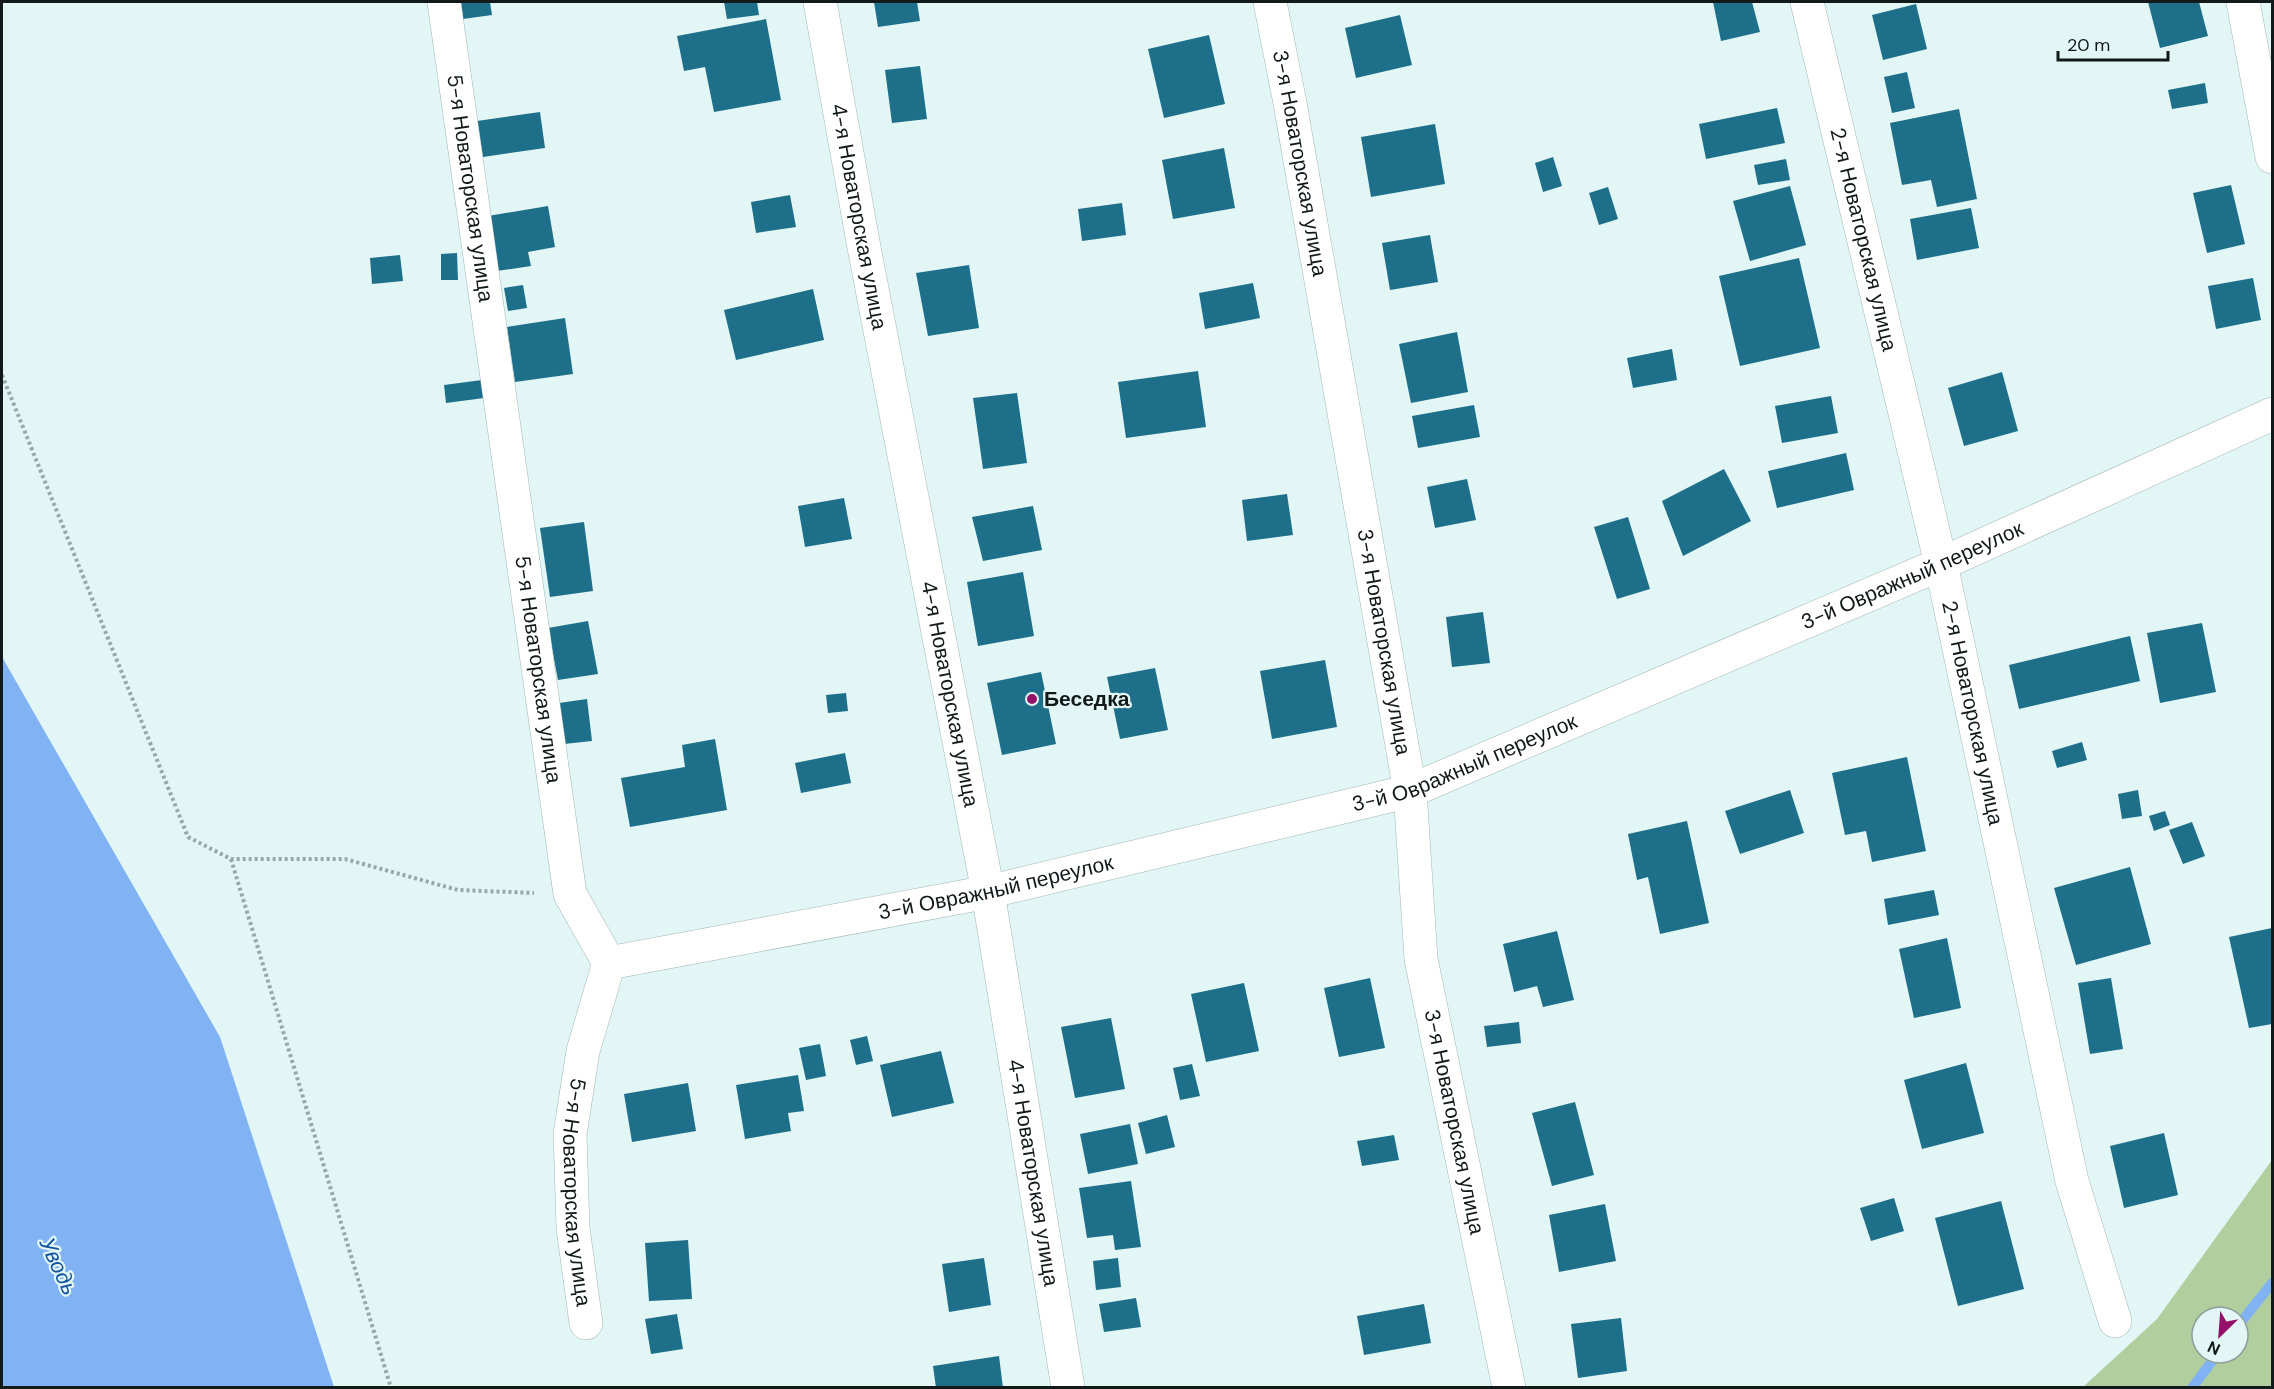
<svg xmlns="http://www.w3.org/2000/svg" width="2274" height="1389" font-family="'DM Sans',sans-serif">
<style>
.green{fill:#b1ce9f;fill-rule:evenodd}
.water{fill:#81b2f3}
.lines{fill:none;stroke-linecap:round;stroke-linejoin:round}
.stream{stroke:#81b2f3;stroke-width:10}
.building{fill:#1e6f8a}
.street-casing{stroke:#a3b6b5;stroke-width:34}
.path{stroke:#98a7a7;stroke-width:4;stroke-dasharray:3 3;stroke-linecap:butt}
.street{stroke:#fff;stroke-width:33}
.poi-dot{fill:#951169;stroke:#e2f6f5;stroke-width:2}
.labels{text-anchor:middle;stroke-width:4.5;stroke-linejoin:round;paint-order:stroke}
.street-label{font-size:21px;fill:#121919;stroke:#e2f6f5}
.poi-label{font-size:21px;font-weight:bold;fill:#121919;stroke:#e2f6f5;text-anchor:start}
.water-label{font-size:22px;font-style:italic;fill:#12549f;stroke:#e2f6f5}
</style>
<rect width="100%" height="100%" fill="#e2f6f5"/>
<path class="green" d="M2272 1160V1387H2083L2157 1319ZM2202 1317H2238V1353H2202Z"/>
<path class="water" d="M2 657 220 1037 334 1387 4 1388 2 1381Z"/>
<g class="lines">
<path class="stream" d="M2238 1326 2272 1283
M2192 1388 2218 1353"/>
</g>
<path class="building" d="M461 2H490L492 15 463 19Z
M724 2H757L759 15 727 19Z
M874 2H917L920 21 878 27Z
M1713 2H1752L1760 32 1721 41Z
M2148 2H2199L2208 36 2160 48Z
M1916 4 1927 49 1883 60 1872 15Z
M1400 15 1412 65 1356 78 1345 28Z
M766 19 781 100 714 112 705 67 684 71 677 36Z
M1209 35 1225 104 1164 118 1148 49Z
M920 66 927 119 892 123 885 70Z
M1907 72 1915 108 1892 113 1884 77Z
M2205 83 2208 103 2172 109 2168 90Z
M1777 108 1785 143 1706 159 1699 124Z
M1959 109 1977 199 1937 207 1931 180 1902 185 1890 123Z
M540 112 545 148 483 157 477 121Z
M1435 124 1445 184 1371 197 1361 137Z
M1224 148 1235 208 1173 219 1162 160Z
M1553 157 1562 186 1543 192 1535 163Z
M1786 159 1790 180 1758 185 1754 165Z
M2231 185 2245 244 2207 253 2193 193Z
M1790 186 1806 245 1750 261 1733 201Z
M1608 187 1618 219 1599 225 1589 193Z
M790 195 796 227 756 233 751 202Z
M1122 203 1126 235 1082 241 1078 209Z
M548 206 555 247 528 252 531 266 497 271 488 216Z
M1971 208 1979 248 1917 260 1910 219Z
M1430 235 1438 282 1390 290 1382 243Z
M457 253 458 280H441V254Z
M400 255 403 281 372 284 370 258Z
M1799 258 1820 348 1740 366 1719 276Z
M969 265 979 328 928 336 916 273Z
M2253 278 2261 320 2216 329 2208 286Z
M1253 283 1260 318 1205 329 1199 293Z
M523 285 527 308 508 311 504 288Z
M813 289 824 340 736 360 724 310Z
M565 318 573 374 515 382 507 327Z
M1457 332 1468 392 1411 403 1399 344Z
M1672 349 1677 380 1633 388 1627 358Z
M1198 371 1206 427 1126 438 1118 382Z
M2002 372 2018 431 1964 446 1948 388Z
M482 380 484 398 446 403 444 385Z
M1017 393 1027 463 983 469 973 398Z
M1831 396 1838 433 1782 443 1775 406Z
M1474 405 1480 437 1418 448 1412 416Z
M1846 453 1854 490 1777 508 1768 471Z
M1724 469 1751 521 1683 556 1662 501Z
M1467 479 1476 520 1435 528 1427 487Z
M1287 494 1293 535 1247 541 1242 500Z
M844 498 852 539 805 547 798 506Z
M1033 506 1042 550 983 561 972 517Z
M1628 517 1650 589 1617 599 1594 527Z
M584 522 593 591 550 597 540 528Z
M1023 572 1034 636 978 646 967 582Z
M1483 612 1490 663 1452 667 1446 617Z
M588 621 598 674 558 680 548 628Z
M2202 623 2216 692 2160 703 2147 633Z
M2130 636 2140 681 2019 709 2009 665Z
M1325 660 1337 727 1272 739 1260 671Z
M1155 668 1168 730 1120 739 1107 677Z
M1041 672 1056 744 1002 755 987 683Z
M846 693 848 711 828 713 826 695Z
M587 699 592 741 564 744 559 703Z
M715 739 727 810 630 827 621 778 685 767 682 745Z
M2082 742 2087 760 2057 768 2052 751Z
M845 753 851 783 801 793 795 763Z
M1907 757 1926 851 1872 862 1866 831 1845 835 1832 773Z
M1790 790 1804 833 1740 854 1725 811Z
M2138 790 2142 816 2122 819 2118 794Z
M2165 811 2170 825 2154 831 2149 816Z
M1687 821 1709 923 1660 934 1648 877 1637 880 1628 834Z
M2192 822 2205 856 2183 864 2169 830Z
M2130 867 2151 944 2076 965 2054 888Z
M1934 890 1939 915 1888 925 1884 899Z
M2272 928V1024L2249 1028 2229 937Z
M1557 931 1574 1000 1543 1007 1537 986 1514 992 1503 944Z
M1947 938 1961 1008 1914 1018 1899 949Z
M1370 978 1385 1048 1339 1057 1324 988Z
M2111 978 2123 1049 2090 1054 2078 983Z
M1244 983 1259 1051 1206 1062 1191 994Z
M1111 1018 1125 1089 1075 1098 1061 1027Z
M1519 1022 1521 1043 1487 1047 1484 1026Z
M867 1036 873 1061 856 1065 850 1040Z
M820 1044 826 1076 806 1080 799 1048Z
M941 1051 954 1103 892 1117 880 1065Z
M1966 1063 1984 1133 1922 1149 1904 1080Z
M1192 1064 1200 1096 1180 1100 1173 1068Z
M798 1075 804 1111 788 1113 791 1131 745 1139 736 1085Z
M688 1083 696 1131 632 1142 624 1094Z
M1575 1102 1594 1175 1552 1186 1532 1113Z
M1167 1115 1175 1147 1146 1154 1138 1123Z
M1130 1124 1138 1164 1088 1174 1080 1134Z
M2164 1133 2178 1195 2124 1208 2110 1146Z
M1394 1135 1399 1160 1362 1166 1357 1141Z
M1131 1181 1141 1247 1115 1250 1113 1235 1087 1238 1079 1188Z
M1894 1198 1904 1231 1871 1241 1860 1208Z
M2001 1201 2024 1289 1958 1306 1935 1218Z
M1605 1204 1616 1261 1559 1272 1549 1215Z
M688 1240 692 1299 649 1301 645 1243Z
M984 1258 991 1305 949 1312 942 1264Z
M1118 1258 1121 1287 1096 1290 1093 1261Z
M1136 1298 1141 1327 1104 1332 1099 1304Z
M1424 1304 1431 1343 1364 1355 1357 1316Z
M677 1314 683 1349 651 1354 645 1319Z
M1621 1318 1627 1371 1578 1378 1571 1324Z
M999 1356 1003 1388H936L933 1366Z"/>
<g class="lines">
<defs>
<g id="street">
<path id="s1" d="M444 2 570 894 609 963 583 1051 570 1134 573 1228 586 1323"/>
<path id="s2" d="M820 2 863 242 988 892 1068 1388"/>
<path id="s3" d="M1270 2 1290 103 1410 791 1421 959 1509 1388"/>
<path id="s4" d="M1807 2 1941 564 2072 1181 2115 1321"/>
<path d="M2243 2 2272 157"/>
<path id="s5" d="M609 963 988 892 1410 791 1941 564 2272 414"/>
</g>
</defs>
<use href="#street" class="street-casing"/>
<path class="path" d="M2 375 188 837 231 859H345L458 890 534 893
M231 859 391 1388"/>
<use href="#street" class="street"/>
</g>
<circle class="poi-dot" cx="1032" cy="699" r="6"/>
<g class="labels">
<g class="street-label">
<text dy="7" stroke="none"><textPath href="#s3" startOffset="164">3-я Новаторская улица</textPath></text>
<text dy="7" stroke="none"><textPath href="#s1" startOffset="188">5-я Новаторская улица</textPath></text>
<text dy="7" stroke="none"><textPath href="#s2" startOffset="218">4-я Новаторская улица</textPath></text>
<text dy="7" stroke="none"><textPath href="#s4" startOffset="244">2-я Новаторская улица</textPath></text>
<text dy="7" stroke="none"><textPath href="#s5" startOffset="1366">3-й Овражный переулок</textPath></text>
<text dy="7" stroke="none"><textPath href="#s3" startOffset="650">3-я Новаторская улица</textPath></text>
<text dy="7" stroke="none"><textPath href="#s1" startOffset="674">5-я Новаторская улица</textPath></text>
<text dy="7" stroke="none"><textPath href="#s2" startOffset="704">4-я Новаторская улица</textPath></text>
<text dy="7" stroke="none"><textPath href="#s4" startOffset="730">2-я Новаторская улица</textPath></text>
<text dy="7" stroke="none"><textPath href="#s5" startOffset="880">3-й Овражный переулок</textPath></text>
<text dy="7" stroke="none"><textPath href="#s5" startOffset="394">3-й Овражный переулок</textPath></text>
<text dy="7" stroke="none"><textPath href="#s3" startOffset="1136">3-я Новаторская улица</textPath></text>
<text dy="7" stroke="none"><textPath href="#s2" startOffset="1190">4-я Новаторская улица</textPath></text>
<text dy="7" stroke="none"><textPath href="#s1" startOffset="1214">5-я Новаторская улица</textPath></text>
</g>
<g class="poi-label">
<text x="1044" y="706">Беседка</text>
</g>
<g class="water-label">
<text transform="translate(59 1266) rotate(65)" y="8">Уводь</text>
</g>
</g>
<rect width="2274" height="1389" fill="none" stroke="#121919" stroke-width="6"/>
<g transform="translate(2220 1335) rotate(205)"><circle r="28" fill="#e2f6f5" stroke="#8f9e9d" stroke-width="1.5"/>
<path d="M0-4.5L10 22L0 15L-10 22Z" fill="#951169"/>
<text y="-9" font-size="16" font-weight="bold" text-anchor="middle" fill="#121919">N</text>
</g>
<path d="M2058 51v9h110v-9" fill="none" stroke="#121919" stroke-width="3"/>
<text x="2067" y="51" font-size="18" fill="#121919" stroke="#e2f6f5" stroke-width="4.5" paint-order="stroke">20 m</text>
</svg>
